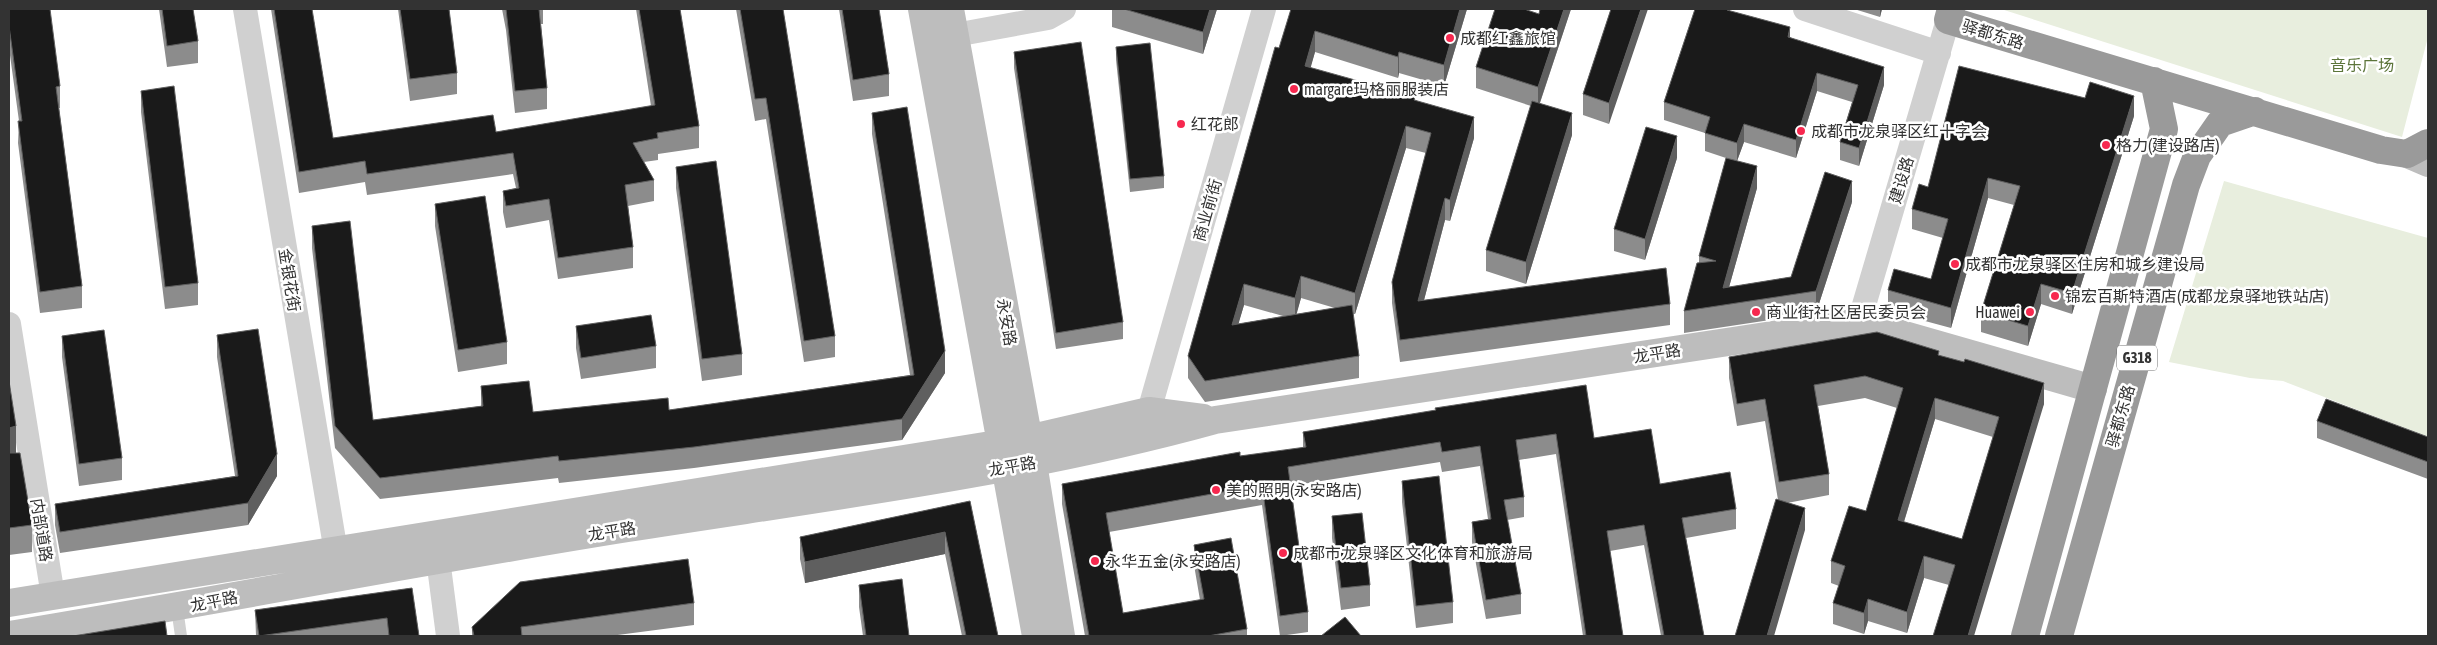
<svg xmlns="http://www.w3.org/2000/svg" width="2437" height="645" font-family="'Asap Condensed','Noto Sans SC',sans-serif">
<style>
.green{fill:#e8eede}
.lines{fill:none;stroke-linecap:round;stroke-linejoin:round}
.lane{stroke:#d0d0d0;stroke-width:12}
.street{stroke:#d0d0d0;stroke-width:24}
.secondary{stroke:#bdbdbd;stroke-width:28}
.highway{stroke:#9a9a9a;stroke-width:28}
.wall{fill:#8c8c8c;fill-rule:evenodd}
.shaded-wall{fill:#5f5f5f}
.building{fill:#1a1a1a;stroke:#5f5f5f;fill-rule:evenodd}
.poi-dot{fill:#f7284f;stroke:#fff;stroke-width:2}
.labels{text-anchor:middle;stroke-width:5;stroke-linejoin:round;paint-order:stroke}
.shield{fill:#fff;stroke:#707070;stroke-width:1}
.shield-label{font-size:15px;font-weight:bold;fill:#333}
.street-label{font-size:16px;fill:#333;stroke:#fff}
.poi-label{font-size:16px;fill:#333;stroke:#fff;text-anchor:start}
.park-label{font-size:16px;fill:#5c753a;stroke:#fff}
</style>
<rect width="100%" height="100%" fill="#fff"/>
<path class="green" d="M2001 9H2428V37L2402 137Z
M2224 181 2428 238V437L2283 381 2250 378 2169 362Z"/>
<g class="lines">
<path class="lane" d="M177 608 181 636"/>
<path class="street" d="M245 9 336 552
M1805 9 1939 53
M955 35 1048 18 1064 9
M1859 322 1948 20
M9 324 53 596
M1149 411 1264 9
M438 559 448 636"/>
<path class="secondary" d="M922 9 1036 636
M950 9 1033 463 1061 636
M2407 154 2428 163
M9 603 1028 439 1149 411 1203 418
M9 635C215 601 421 561 628 528 824 497 1023 473 1215 420L1859 322 2093 389"/>
<path class="highway" d="M1951 9 1948 20 2381 150 2407 154 2428 143
M2025 636 2164 129 2154 81
M2059 636 2186 185 2197 156 2220 123 2255 111"/>
</g>
<path class="wall" d="M9 9 60 86V108H59L82 286V308L40 313 18 143 19 121 9 48Z
M159 9H193L198 41V63L167 67Z
M271 9H312L333 138 496 132 651 106 636 9H680L699 126V148L658 154V160L644 162 654 180V201L628 206 633 247V268L558 279 549 220 506 228 503 212V191L516 188 513 174 367 195 365 182 299 193Z
M398 9H449L457 73V94L410 101Z
M502 9H543V24H541L547 88V109L515 113 506 30Z
M736 9H783L835 336V357L804 362 766 119 755 121Z
M839 9H879L889 74V96L853 101Z
M1112 9H1217L1203 54 1112 27Z
M1291 9H1467L1444 86 1399 73 1398 78 1315 52 1310 68 1416 100 1474 138 1450 221 1445 220 1424 300 1670 304V325L1400 362 1392 303V282L1426 153 1406 148 1355 314H1353L1359 356V378L1205 402 1188 378V356ZM1301 298 1335 308 1296 314ZM1244 305 1283 316 1238 324Z
M1540 9H1571L1540 103 1572 135 1526 284 1486 271V250L1531 106 1476 88V67L1539 14Z
M1611 9 1609 124 1583 115V94Z
M1730 9V11L1790 37 1884 85 1859 166 1840 160V142L1852 102 1817 91 1796 158 1744 142 1737 161 1757 188 1729 287 1791 277 1852 202 1816 313 1684 333V311L1699 263V256L1726 158 1705 151V133L1664 120V102Z
M1854 9H1882L1880 17Z
M1116 47 1164 176V188L1130 192 1116 60Z
M1014 52 1123 322V339L1056 349 1014 68Z
M141 91 198 283V305L165 309 141 112Z
M2085 98 2134 116 2072 314 2041 304 2028 346 1981 332V312L2014 205 1988 198 1951 328 1888 311V290L1931 279 1943 238 1912 229V209L1928 187Z
M872 113 945 373 902 440 694 468 559 483 558 478 380 499 335 448 312 248V226L373 420 481 406V386L533 412 669 410 910 375 872 134Z
M1677 158 1645 260 1614 251V229Z
M676 167 742 354V375L702 381 676 188Z
M435 204 507 342V364L458 372 435 226Z
M576 326 656 346V368L581 379 576 348Z
M217 335 277 476 248 525 60 553 55 525V504L235 476 217 357Z
M62 336 122 458V480L79 486 62 357Z
M1939 355 2044 404 1949 585 1924 578 1907 633 1868 621 1864 634 1833 624V603L1839 586 1831 583V561L1866 511 1897 408 1865 398 1818 406 1829 474V495L1787 503 1805 530 1778 500 1765 421 1737 426 1729 378V357ZM1935 419 1993 437 1962 539 1904 522Z
M9 381 16 453 32 525V552L9 555Z
M1435 411 1594 438 1660 484 1736 509V529L1686 538 1704 636H1661L1644 545 1610 551 1623 636H1583L1556 454 1519 460 1524 497V517L1507 520 1521 594V614L1486 619 1472 542V522L1488 519 1480 466 1442 472 1440 462 1290 486 1308 612V632L1280 636 1262 505 1109 532 1123 613 1200 600 1194 565V545L1247 629V636H1085L1062 504V484L1240 456 1303 448V432Z
M2317 421 2428 437V479L2317 438Z
M1402 481 1453 602V623L1416 628 1402 502Z
M970 501 998 636H962L945 554 805 583 800 559V537Z
M1332 516 1370 585V606L1341 610 1332 538Z
M859 585 909 636H863L859 607Z
M412 588 419 636H256L255 610Z
M694 603V625L610 636H472V627Z"/>
<path class="shaded-wall" d="M1210 9H1217L1203 54V32Z
M1460 9H1467L1444 86V65Z
M1564 9H1571L1538 108V87Z
M1641 9H1648L1609 124V103Z
M1880 9H1882L1880 17Z
M1790 27V45L1788 37Z
M1315 31V52L1305 88V66Z
M1399 52V73L1398 78V57Z
M1884 67V85L1859 166V148Z
M1817 73V91L1796 158V140Z
M2134 96V116L2072 314V293Z
M1572 113V135L1526 284V262Z
M1474 117V138L1450 221V200Z
M1744 124V142L1737 161V143Z
M1406 126V148L1355 314V293Z
M1677 136V158L1645 260V239Z
M1757 166V188L1724 305 1723 288Z
M1988 178V198L1951 328V308Z
M1852 181V202L1816 313V291Z
M1445 198V220L1418 323V301Z
M1301 276V298L1295 320V298Z
M1244 284V305L1232 346V325Z
M2041 284V304L2028 346V326Z
M945 351V373L902 440V419Z
M2044 383V404L1974 636H1968Z
M1935 398V419L1898 541V520Z
M16 426V453L9 455V428Z
M277 454V476L248 525V503Z
M1805 508V530L1774 636H1767Z
M945 532V554L805 583V562Z
M1924 556V578L1907 633V612Z
M1868 599V621L1864 634V613Z"/>
<path class="building" d="M9 9H50L60 86 56 87 82 286 40 292 18 121H22L9 26Z
M162 9H193L198 41 167 46Z
M274 9H312L333 138 493 115 496 132 655 105 639 9H680L699 126 657 133 658 138 633 143 654 180 625 185 633 247 558 258 549 199 506 206 503 191 519 188 513 153 367 174 365 161 299 172Z
M400 9H449L457 73 410 79Z
M506 9H539L547 88 515 91Z
M740 9H783L835 336 804 341 766 98 755 99Z
M842 9H879L889 74 853 80Z
M1124 9H1210L1203 32Z
M1291 9H1460L1444 65 1399 52 1398 57 1315 31 1305 66 1380 87 1381 83 1416 94 1414 100 1474 117 1450 200 1445 198 1418 301 1666 268 1670 304 1400 340 1392 282 1431 133 1406 126 1355 293 1301 276 1295 298 1244 284 1232 325 1352 305 1359 356 1205 381 1188 356 1275 47 1279 48Z
M1495 9H1524L1539 14 1540 9H1564L1538 87 1476 67Z
M1611 9H1641L1609 103 1583 94Z
M1695 9H1728L1727 10 1790 27 1788 37 1884 67 1859 148 1840 142 1858 85 1817 73 1796 140 1744 124 1737 143 1705 133 1710 117 1664 102Z
M1081 42 1123 322 1056 333 1014 52Z
M1150 43 1164 176 1130 179 1116 47Z
M1959 66 2085 98 2090 82 2134 96 2072 293 2041 284 2028 326 1981 312 2020 186 1988 178 1951 308 1888 290 1894 269 1931 279 1948 219 1912 209 1919 184 1928 187Z
M174 86 198 283 165 287 141 91Z
M1532 101 1572 113 1526 262 1486 250Z
M907 107 945 351 902 419 694 447 559 461 558 456 380 478 335 426 312 226 350 221 373 420 483 406 481 386 529 381 533 412 668 398 669 410 914 375 872 113Z
M1646 127 1677 136 1645 239 1614 229Z
M1726 158 1757 166 1723 288 1791 277 1825 172 1852 181 1816 291 1684 311 1697 263 1716 261 1699 256Z
M716 161 742 354 702 359 676 167Z
M485 196 507 342 458 350 435 204Z
M651 315 656 346 581 358 576 326Z
M258 329 277 454 248 503 60 532 55 504 238 476 217 335Z
M104 330 122 458 79 464 62 336Z
M1877 332 1939 351 1938 355 1964 362 1965 359 2044 383 1968 636H1933L1955 565 1924 556 1907 612 1868 599 1864 613 1833 603 1845 566 1831 561 1849 506 1866 511 1903 388 1865 376 1814 385 1829 474 1779 482 1765 399 1737 404 1729 357ZM1935 398 1999 417 1962 539 1898 520Z
M9 381 16 426 9 428Z
M1586 385 1594 438 1651 429 1660 484 1730 472 1736 509 1682 518 1704 636H1664L1644 525 1607 531 1623 636H1586L1556 434 1516 440 1524 497 1504 500 1521 594 1486 600 1472 522 1491 519 1480 446 1442 452 1440 442 1288 467 1308 612 1280 616 1262 485 1106 513 1123 613 1204 599 1194 545 1231 538 1247 629 1208 636H1089L1062 484 1240 452V456L1306 447 1303 432 1436 410 1435 408Z
M2326 399 2428 437V462L2317 421Z
M9 453H20L32 525 9 528Z
M1439 476 1453 602 1416 606 1402 481Z
M1776 499 1805 508 1767 636H1735Z
M970 501 998 636H966L945 532 805 562 800 537Z
M1362 513 1370 585 1341 588 1332 516Z
M688 559 694 603 521 627 522 636H474L472 627 520 582Z
M902 579 909 636H866L859 585Z
M412 588 419 636H389L387 618 259 636 255 610Z
M1345 617 1361 636H1321Z
M165 621 167 636H73Z"/>
<g class="poi-dot">
<circle cx="1450" cy="38" r="5"/>
<circle cx="1294" cy="89" r="5"/>
<circle cx="1181" cy="124" r="5"/>
<circle cx="1801" cy="131" r="5"/>
<circle cx="2106" cy="145" r="5"/>
<circle cx="1955" cy="264" r="5"/>
<circle cx="2055" cy="296" r="5"/>
<circle cx="1756" cy="312" r="5"/>
<circle cx="2030" cy="312" r="5"/>
<circle cx="1216" cy="490" r="5"/>
<circle cx="1283" cy="553" r="5"/>
<circle cx="1095" cy="561" r="5"/>
</g>
<g class="labels">
<rect class="shield" x="2117" y="345.5" width="40" height="25" rx="4"/>
<g class="shield-label">
<text x="2137" y="363">G318</text>
</g>
<g class="street-label">
<text transform="translate(1993 34) rotate(17)" y="6">驿都东路</text>
<text transform="translate(1901 180) rotate(-73)" y="6">建设路</text>
<text transform="translate(1207 210) rotate(-74)" y="6">商业前街</text>
<text transform="translate(290 280) rotate(81)" y="6">金银花街</text>
<text transform="translate(1007 322) rotate(80)" y="6">永安路</text>
<text transform="translate(1657 353) rotate(-9)" y="6">龙平路</text>
<text transform="translate(2120 416) rotate(-74)" y="6">驿都东路</text>
<text transform="translate(1012 466) rotate(-10)" y="6">龙平路</text>
<text transform="translate(42 530) rotate(81)" y="6">内部道路</text>
<text transform="translate(612 531) rotate(-9)" y="6">龙平路</text>
<text transform="translate(214 601) rotate(-11)" y="6">龙平路</text>
</g>
<g class="poi-label">
<text x="1460" y="44">成都红鑫旅馆</text>
<text x="1304" y="95">margare玛格丽服装店</text>
<text x="1191" y="130">红花郎</text>
<text x="1811" y="137">成都市龙泉驿区红十字会</text>
<text x="2116" y="151">格力(建设路店)</text>
<text x="1965" y="270">成都市龙泉驿区住房和城乡建设局</text>
<text x="2065" y="302">锦宏百斯特酒店(成都龙泉驿地铁站店)</text>
<text x="1766" y="318">商业街社区居民委员会</text>
<text x="2020" y="318" text-anchor="end">Huawei</text>
<text x="1226" y="496">美的照明(永安路店)</text>
<text x="1293" y="559">成都市龙泉驿区文化体育和旅游局</text>
<text x="1105" y="567">永华五金(永安路店)</text>
</g>
<g class="park-label">
<text x="2362" y="71">音乐广场</text>
</g>
</g>
<rect width="2437" height="645" fill="none" stroke="#333333" stroke-width="20"/>
</svg>
